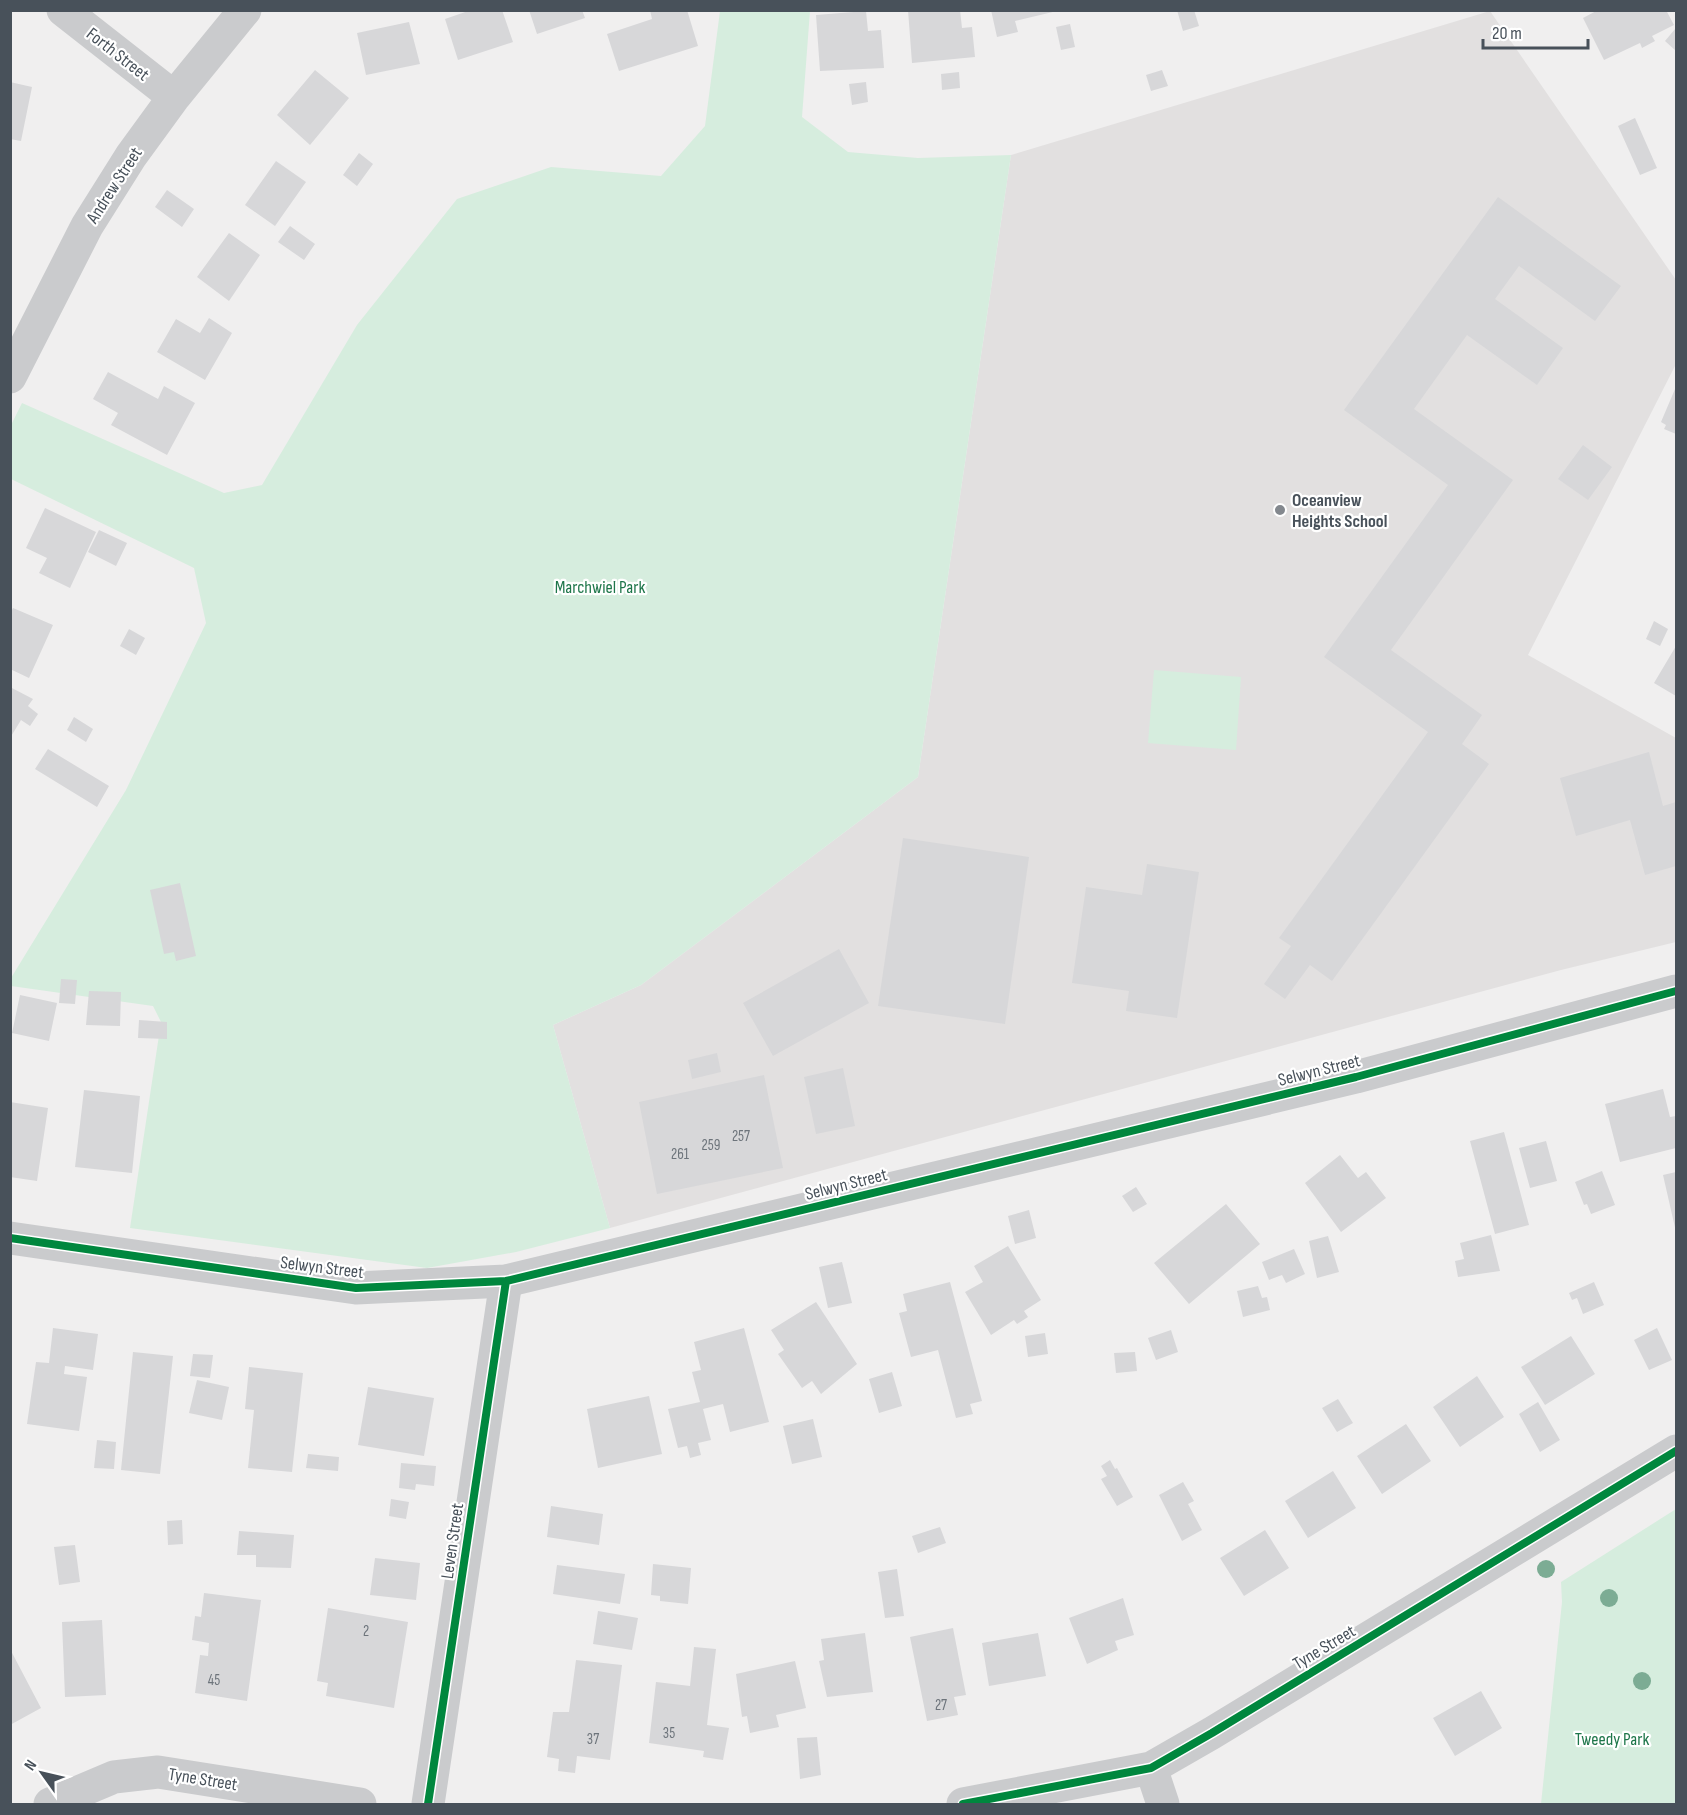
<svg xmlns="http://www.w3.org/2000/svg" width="1687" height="1815" font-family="'Sofia Sans Condensed',sans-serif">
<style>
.education{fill:#e2e0e0}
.green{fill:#d6edde}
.building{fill:#d7d7d9}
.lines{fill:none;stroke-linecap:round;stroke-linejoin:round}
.minor{stroke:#cacbcd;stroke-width:33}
.tertiary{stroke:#cacbcd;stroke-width:33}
.cycleway-casing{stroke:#fff;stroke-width:11}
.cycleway{stroke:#00873e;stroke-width:8}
.tree{fill:#7cac94}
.poi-dot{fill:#83888e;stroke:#fff;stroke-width:2}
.labels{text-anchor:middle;stroke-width:4.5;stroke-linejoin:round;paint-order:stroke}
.number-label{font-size:15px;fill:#6d747b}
.street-label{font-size:18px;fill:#48515a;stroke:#fff}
.poi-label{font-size:18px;font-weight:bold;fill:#48515a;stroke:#fff;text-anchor:start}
.park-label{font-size:18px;fill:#1e764a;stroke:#fff}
</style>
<rect width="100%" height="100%" fill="#f0efef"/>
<path class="education" d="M1490 11 1676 280V364L1528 655 1676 738V942L1561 970 610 1228 553 1025 641 985 918 777 1011 155Z"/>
<path class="green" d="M720 11H810L802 117 848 152 918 158 1011 155 918 777 641 985 553 1025 610 1228 516 1252 427 1268 130 1228 161 1022 153 1006 11 986V978L126 790 206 623 194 568 11 479 10 427 22 403 224 493 262 485 357 325 457 199 551 167 661 176 705 126Z
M1154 670 1241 677 1236 750 1148 743Z
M1676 1509V1804H1541L1562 1602 1561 1582Z"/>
<path class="building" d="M471 10H502L513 42 458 60 445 19Z
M529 10H582L585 18 537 34Z
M650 10H687L698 46 619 71 607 34 652 19Z
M908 10H960L962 28 972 27 975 57 912 63Z
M991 10H1057V11L1015 21 1018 32 997 37Z
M1177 10H1194L1199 26 1183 31Z
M1598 10H1666L1674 25 1652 36 1655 41 1642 48 1640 43 1604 60 1583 18Z
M866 11 868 31 881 30 884 68 820 71 816 15Z
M409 22 420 64 366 75 357 33Z
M1070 24 1075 47 1061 50 1056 27Z
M1675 29 1676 30V51L1665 41Z
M315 70 349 98 310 145 277 115Z
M1162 70 1168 86 1151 91 1146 75Z
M959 72 960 88 942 90 941 74Z
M10 82 32 87 21 141 10 139Z
M866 82 868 102 852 105 849 84Z
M1635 118 1657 168 1640 175 1618 126Z
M359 153 373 164 357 186 343 175Z
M276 161 306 182 275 226 245 205Z
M167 190 194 209 182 227 155 207Z
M1498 197 1621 286 1595 321 1519 266 1495 299 1563 348 1537 385 1467 335 1414 409 1513 480 1391 650 1482 715 1462 744 1489 764 1332 981 1310 965 1285 999 1264 984 1291 946 1279 938 1428 732 1324 657 1448 485 1344 410Z
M290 226 315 244 304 260 278 242Z
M229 233 260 255 229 301 197 277Z
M209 318 232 333 205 380 157 352 176 319 200 333Z
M108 372 158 399 164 386 195 403 167 455 111 425 118 413 93 399Z
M1675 389 1676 390V434L1664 429 1666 425 1661 422Z
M1583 445 1612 467 1588 500 1558 479Z
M45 508 96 532 70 588 39 573 47 558 26 548Z
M99 530 127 543 116 566 88 552Z
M13 608 53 625 29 678 10 669V614Z
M1654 621 1668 629 1660 646 1646 639Z
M129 629 145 638 136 655 120 646Z
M1676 646V696L1654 683Z
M10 687 33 699 28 706 38 714 30 726 21 720 10 738Z
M74 717 93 729 86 742 67 730Z
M48 749 109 786 97 807 35 769Z
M1649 752 1663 806 1676 802V866L1645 875 1630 820 1576 836 1560 778Z
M903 838 1029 857 1005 1024 878 1006Z
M1147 864 1199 872 1177 1018 1126 1011 1129 991 1072 983 1086 887 1142 895Z
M180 883 196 956 176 961 174 952 164 954 150 890Z
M839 949 869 1003 773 1056 743 1003Z
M61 979 77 980 75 1004 59 1003Z
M89 991 121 992 120 1026 86 1025Z
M20 995 57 1003 49 1041 12 1033Z
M139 1020 167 1022V1039L138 1038Z
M717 1053 721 1072 692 1079 688 1060Z
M843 1068 855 1126 816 1134 804 1077Z
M764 1075 783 1168 657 1194 639 1102Z
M1663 1089 1670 1117 1676 1116V1148L1620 1162 1605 1104Z
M84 1090 140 1096 132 1173 75 1167Z
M10 1102 48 1108 37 1181 10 1177Z
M1504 1132 1529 1225 1495 1234 1470 1141Z
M1546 1141 1557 1181 1530 1188 1519 1148Z
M1340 1155 1358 1178 1366 1172 1386 1198 1341 1232 1305 1183Z
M1602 1171 1615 1205 1591 1214 1587 1204 1584 1205 1575 1182Z
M1676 1172V1232L1663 1175Z
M1136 1187 1147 1204 1133 1212 1122 1196Z
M1226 1204 1260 1244 1189 1304 1154 1263Z
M1029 1210 1036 1238 1015 1244 1008 1216Z
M1491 1235 1500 1271 1458 1277 1455 1261 1464 1259 1460 1243Z
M1328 1236 1339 1272 1317 1278 1309 1241Z
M1008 1246 1041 1300 1024 1311 1028 1317 1017 1324 1014 1320 991 1335 965 1292 983 1282 974 1266Z
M1294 1249 1305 1274 1286 1283 1282 1275 1269 1280 1262 1262Z
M842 1262 852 1303 828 1308 819 1267Z
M950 1282 982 1401 970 1404 973 1414 956 1418 938 1350 911 1357 899 1313 907 1311 903 1294Z
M1594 1282 1604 1305 1583 1314 1577 1298 1572 1300 1569 1293Z
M1258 1286 1262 1298 1267 1297 1270 1310 1243 1317 1237 1291Z
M816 1302 857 1364 821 1394 812 1381 802 1388 778 1354 784 1350 771 1330Z
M53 1328 98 1334 93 1370 65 1366 64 1374 87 1377 79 1431 27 1424 36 1362 49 1363Z
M744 1328 769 1422 730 1432 723 1404 703 1409 711 1440 698 1443 701 1455 690 1458 687 1446 678 1448 668 1409 700 1402 692 1372 701 1370 694 1342Z
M1657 1328 1672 1360 1649 1370 1634 1340Z
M1171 1330 1178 1352 1156 1360 1148 1338Z
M1045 1333 1048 1354 1028 1357 1025 1336Z
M1571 1336 1595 1374 1545 1405 1521 1367Z
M133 1352 173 1356 160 1474 121 1470Z
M1135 1352 1137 1371 1116 1373 1114 1353Z
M193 1354 213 1355 210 1378 190 1376Z
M249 1367 303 1373 292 1472 248 1468 254 1410 245 1409Z
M892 1372 902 1406 879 1413 869 1379Z
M1477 1376 1504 1417 1460 1447 1433 1407Z
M197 1380 229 1387 222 1420 189 1413Z
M368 1387 434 1398 424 1456 358 1445Z
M649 1396 662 1454 598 1468 587 1409Z
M1338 1399 1353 1423 1337 1432 1322 1408Z
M1538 1402 1560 1440 1540 1452 1519 1414Z
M813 1419 822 1457 792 1464 783 1426Z
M1406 1424 1431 1461 1382 1494 1357 1456Z
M97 1440 116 1442 114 1469 94 1468Z
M308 1454 339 1457 338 1471 306 1468Z
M1110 1460 1115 1469 1117 1468 1133 1497 1117 1506 1101 1479 1107 1476 1101 1466Z
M401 1463 436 1466 434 1486 416 1484 415 1490 399 1488Z
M1333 1471 1356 1508 1308 1538 1285 1501Z
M1183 1482 1194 1501 1188 1504 1202 1530 1182 1541 1159 1495Z
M391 1499 409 1502 406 1519 389 1516Z
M551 1506 603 1514 599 1545 547 1537Z
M182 1520 183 1544 168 1545 167 1521Z
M940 1527 946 1543 918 1553 912 1536Z
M1265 1530 1289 1568 1244 1596 1220 1558Z
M239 1531 294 1535 291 1568 256 1567V1555H237Z
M75 1545 80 1582 59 1585 54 1547Z
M375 1558 420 1563 416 1600 370 1595Z
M653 1564 691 1568 688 1604 660 1601V1596L651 1595Z
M557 1565 625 1574 620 1604 553 1594Z
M897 1569 904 1616 885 1618 878 1572Z
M204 1593 261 1600 247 1701 195 1693 200 1655 208 1656 209 1643 192 1640 195 1616 201 1617Z
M1123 1598 1134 1635 1115 1641 1118 1650 1087 1664 1069 1618Z
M328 1608 408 1622 394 1708 326 1696 328 1683 317 1681Z
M598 1611 638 1618 632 1650 593 1644Z
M102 1620 106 1695 65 1697 62 1622Z
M953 1628 966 1695 954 1697 958 1715 927 1721 910 1637Z
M865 1633 873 1692 827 1697 819 1661 824 1660 821 1639Z
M1038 1633 1046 1676 989 1686 982 1643Z
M694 1647 716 1649 707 1725 729 1728 723 1760 703 1757 704 1751 649 1743 656 1682 690 1686Z
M10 1649 41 1708 10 1725Z
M576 1660 622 1665 610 1760 577 1756 575 1773 558 1771 559 1759 547 1757 553 1712H569Z
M795 1661 806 1708 776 1715 779 1727 750 1733 747 1716 742 1717 736 1674Z
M1481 1691 1502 1728 1455 1756 1433 1718Z
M817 1737 821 1775 800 1779 797 1738Z"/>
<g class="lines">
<path class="minor" d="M63 10 174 97
M10 377 87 226 131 156 174 97 245 10
M1151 1768 1163 1804
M50 1804 114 1777 158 1772 360 1804
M428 1804 506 1281
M963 1804 1151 1768 1212 1733 1676 1451"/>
<path class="tertiary" d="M10 1238 356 1288 506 1281 1356 1077 1676 991"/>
<defs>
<path id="cycleway" d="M10 1238 356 1288 506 1281 1356 1077 1676 991
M428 1804 506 1281
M963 1804 1151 1768 1212 1733 1676 1451"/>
</defs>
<use href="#cycleway" class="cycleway-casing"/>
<use href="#cycleway" class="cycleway"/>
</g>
<g class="tree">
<circle cx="1546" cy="1569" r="9"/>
<circle cx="1609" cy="1598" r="9"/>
<circle cx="1642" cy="1681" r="9"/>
</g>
<circle class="poi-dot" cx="1280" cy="510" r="6"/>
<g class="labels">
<g class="number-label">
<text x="741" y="1141">257</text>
<text x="711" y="1150">259</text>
<text x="680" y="1159">261</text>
<text x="366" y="1636">2</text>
<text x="214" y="1685">45</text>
<text x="941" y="1710">27</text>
<text x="669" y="1738">35</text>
<text x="593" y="1744">37</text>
</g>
<g class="street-label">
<text transform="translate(118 54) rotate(38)" y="6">Forth Street</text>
<text transform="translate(114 185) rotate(-57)" y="6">Andrew Street</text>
<text transform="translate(1319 1070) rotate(-14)" y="6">Selwyn Street</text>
<text transform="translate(846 1184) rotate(-14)" y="6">Selwyn Street</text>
<text transform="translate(322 1267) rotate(7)" y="6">Selwyn Street</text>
<text transform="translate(452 1541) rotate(-82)" y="6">Leven Street</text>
<text transform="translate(1324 1647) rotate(-31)" y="6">Tyne Street</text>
<text transform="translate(203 1779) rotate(9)" y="6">Tyne Street</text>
</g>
<g class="poi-label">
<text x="1292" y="506">Oceanview<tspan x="1292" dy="21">Heights School</tspan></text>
</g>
<g class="park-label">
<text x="600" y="593">Marchwiel Park</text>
<text x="1612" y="1745">Tweedy Park</text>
</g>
</g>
<rect width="1687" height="1815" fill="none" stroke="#48515a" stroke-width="24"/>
<g transform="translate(42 1773) rotate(304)" stroke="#ffffff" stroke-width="4.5" paint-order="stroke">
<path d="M0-4.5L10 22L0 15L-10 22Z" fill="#48515a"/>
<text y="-9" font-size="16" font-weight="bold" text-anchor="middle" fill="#48515a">N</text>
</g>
<path d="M1483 39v9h105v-9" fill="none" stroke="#48515a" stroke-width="3"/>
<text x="1492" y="39" font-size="18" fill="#48515a" stroke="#ffffff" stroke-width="4.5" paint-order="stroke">20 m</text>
</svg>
